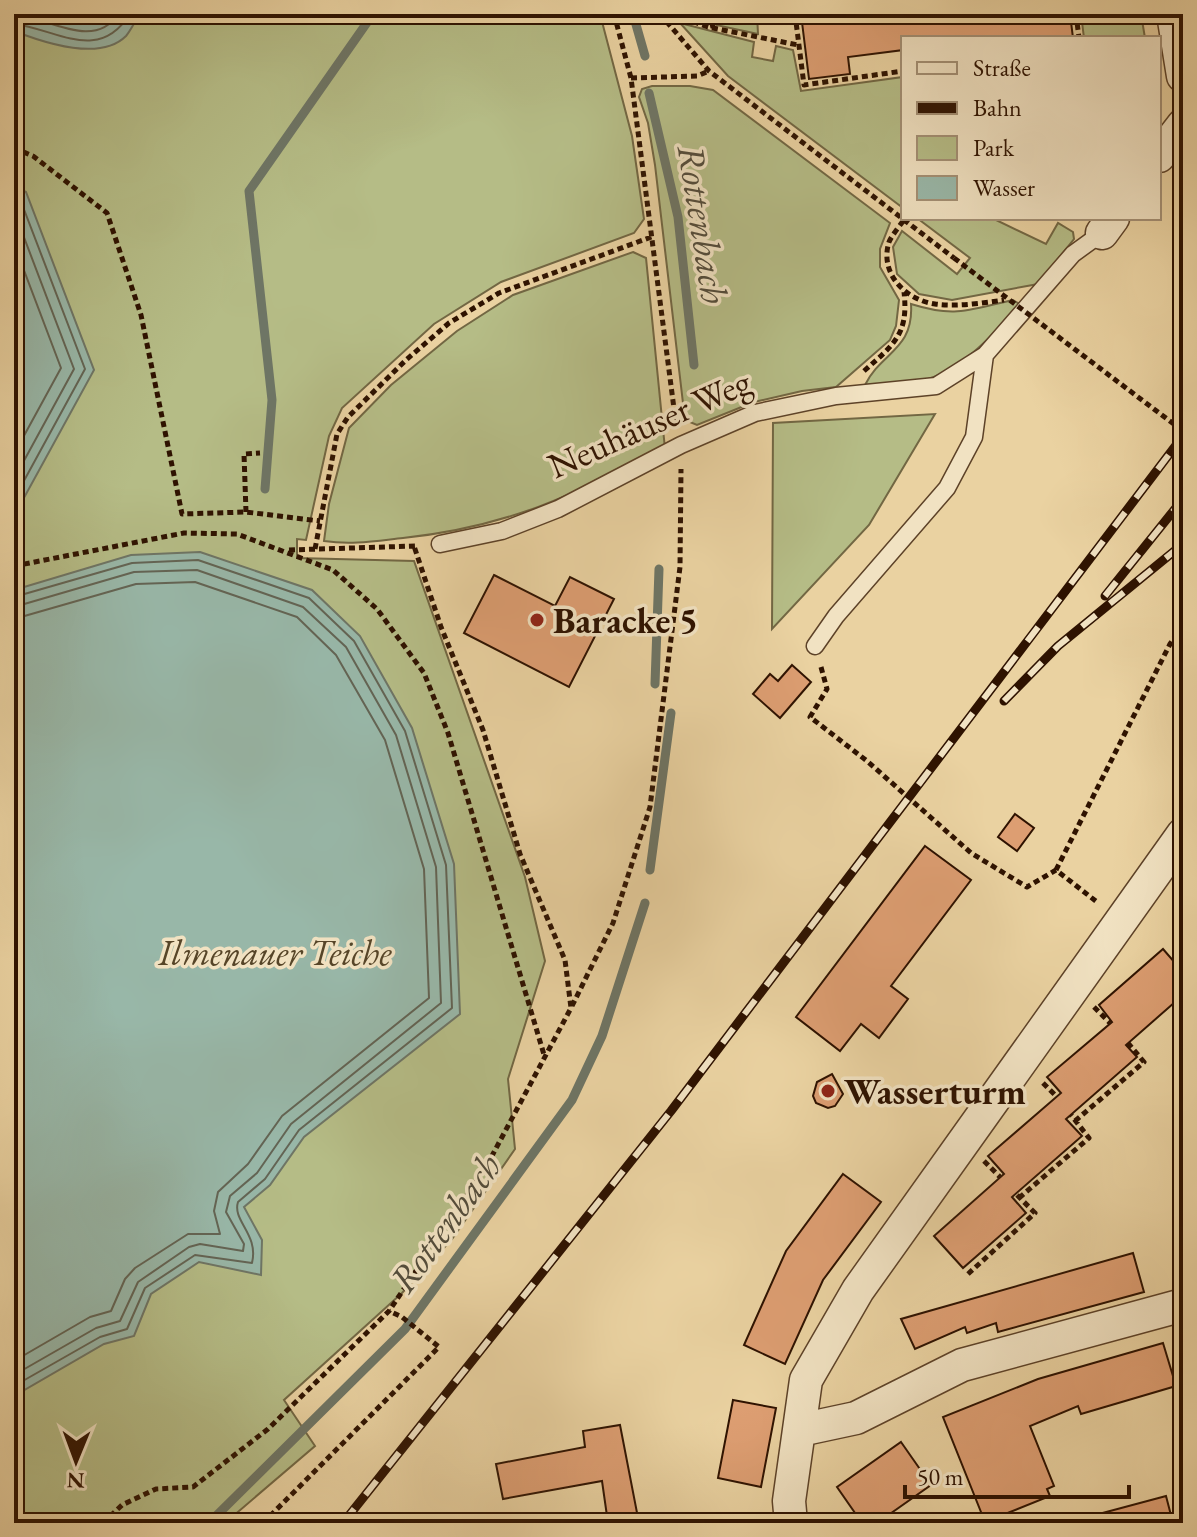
<svg xmlns="http://www.w3.org/2000/svg" width="1197" height="1537" font-family="'EB Garamond',serif">
<style>
.green{fill:#b5bc86;stroke:#726743;stroke-width:2}
.water{fill:#98b7a8;stroke:#6e7565;stroke-width:2}
.lines{fill:none;stroke-linecap:round;stroke-linejoin:round}
.shore{stroke:#636454;stroke-width:2}
.stream{stroke:#6e7565;stroke-width:9}
.building{fill:#dd9e72;stroke:#2e1200;stroke-width:2}
.lane-casing{stroke:#5d4228;stroke-width:19}
.street-casing{stroke:#5d4228;stroke-width:35}
.path{stroke:#2e1200;stroke-width:5;stroke-dasharray:6 4;stroke-linecap:butt}
.lane{stroke:#f1e2c2;stroke-width:16}
.street{stroke:#f1e2c2;stroke-width:32}
.rail-casing{stroke:#2e1200;stroke-width:9}
.rail{stroke:#f1e2c2;stroke-width:6;stroke-dasharray:18;stroke-linecap:butt}
.path-bridge{stroke:#2e1200;stroke-width:5;stroke-dasharray:6 4;stroke-linecap:butt}
.poi-dot{fill:#8f2418;stroke:#f1e2c2;stroke-width:3}
.labels{text-anchor:middle;stroke-width:7;stroke-linejoin:round;paint-order:stroke}
.street-label{font-size:36px;fill:#2e1200;stroke:#f1e2c2}
.poi-label{font-size:36px;font-weight:bold;fill:#2e1200;stroke:#f1e2c2;text-anchor:start}
.park-label{font-size:36px;font-style:italic;fill:#564528;stroke:#f1e2c2}
.water-label{font-size:38px;font-style:italic;fill:#534c3b;stroke:#f1e2c2}
</style>
<rect width="100%" height="100%" fill="#ead2a1"/>
<filter id="stains"><feTurbulence type="fractalNoise" baseFrequency=".0025" numOctaves="4"/><feColorMatrix values="0 0 0 0 .2 0 0 0 0 .09 0 0 0 0 .02 0 0 0 .5 -.17"/></filter>
<radialGradient id="worn" r=".72"><stop offset=".6" stop-color="#630" stop-opacity="0"/><stop offset="1" stop-color="#630" stop-opacity=".3"/></radialGradient>
<path class="green" d="M14 14H600L632 136 644 219 634 233 501 282 434 324 342 408 329 436 306 540 297 539V558L414 561 525 877 545 961 508 1079 515 1149 452 1239 402 1293 284 1400 315 1446 225 1523H14Z
M711 14H757L758 34 716 25Z
M1081 14H1141L1145 38H1084Z
M680 23 754 42 752 57 773 61 776 46 793 50 801 91 903 77V208L728 76Z
M652 86H690L713 90 890 223 880 249V267L899 300 896 326 890 340 836 387 802 391 754 402 697 425 685 420 655 165 648 123 639 97 642 89Z
M917 218H992L1046 244 1058 223 1073 232 1074 239 1038 284 952 300 919 294 897 274 893 247 902 231 957 274 970 258Z
M633 252 646 258 665 449C573 495 508 527 403 538 375 541 352 545 324 541L329 504 349 428 391 385 457 331 513 295Z
M1013 300 1021 305C994 333 961 372 921 381 903 384 883 384 865 385 881 352 914 350 911 304 956 318 967 310 1013 300Z
M935 414 869 525 772 629 773 423Z"/>
<path class="water" d="M14 14H140C135 21 131 30 126 36 100 62 42 42 14 31Z
M14 186 26 192 94 370 14 516Z
M200 552 312 590 360 636 412 728 454 864 460 1014 304 1137 270 1185 244 1207 262 1240 261 1275 199 1262 151 1294 134 1336 104 1344 14 1396V590L131 555Z"/>
<g class="lines">
<path class="shore" d="M14 14C45 16 94 52 118 14
M14 24C57 29 98 64 130 14
M14 195 20 199 85 369 14 499
M14 211 74 369 14 479
M14 244 61 368 14 454
M14 597 132 563 198 560 309 598 354 641 405 731 446 865 452 1008 299 1130 265 1179 238 1202C232 1221 259 1234 252 1263L195 1255 145 1288 127 1329 100 1337 14 1386
M14 607 134 572 197 570 303 607 346 647 396 735 436 867 441 1003 291 1124 257 1173 230 1196 226 1212 244 1244 243 1251 200 1244 189 1247 138 1282 120 1321 96 1328 14 1375
M14 619 136 584 195 582 297 617 336 655 385 740 424 869 429 998 282 1116 248 1164 218 1192 214 1211 220 1234H188L135 1268 125 1279 111 1311 90 1317 14 1361"/>
<path class="stream" d="M633 14 645 56
M649 93 678 217 694 365
M265 489 272 400 249 191 373 14
M655 684 659 569
M650 870 671 713
M209 1523 405 1329 572 1100 602 1036 645 903"/>
</g>
<path class="building" d="M801 14H1070L1073 38H903V50L848 57 850 74 809 79Z
M494 575 555 606 570 577 614 599 569 687 464 633Z
M792 665 811 682 780 718 753 694 770 674 778 681Z
M1015 814 1034 828 1017 851 998 837Z
M925 846 971 880 891 986 908 999 879 1038 861 1024 840 1051 796 1017Z
M1163 949 1183 972V995L1126 1045 1137 1057 1066 1119 1082 1136 1012 1197 1026 1213 963 1268 934 1236 1004 1174 988 1156 1061 1093 1047 1077 1112 1022 1099 1005Z
M832 1074 843 1094 835 1106 828 1108 816 1103 813 1096 817 1082Z
M843 1174 881 1202 823 1280 785 1364 744 1345 786 1251Z
M1133 1253 1144 1292 998 1332 996 1323 967 1333 965 1327 915 1349 901 1319Z
M1163 1343 1176 1386 1081 1414 1078 1406 1030 1426 1054 1486 1047 1489 1050 1496 985 1522 943 1417 1038 1379Z
M733 1400 776 1408 761 1487 718 1478Z
M620 1425 639 1523H608L602 1481 503 1499 496 1464 585 1447 583 1431Z
M901 1442 931 1485 877 1523H862L837 1487Z
M1166 1496 1173 1523H1096L1095 1515Z"/>
<g class="lines">
<defs>
<path id="lane" d="M440 544 502 531 558 509 681 445 755 413 836 396 936 386 985 355 1073 254 1102 233
M815 646 836 616 947 488 974 437 985 355"/>
<path id="street" d="M1173 14 1183 76
M1159 156 1183 125
M1102 233 1113 218
M800 1430 856 1418 962 1365 1183 1305
M791 1523 789 1501 806 1380 858 1290 1183 834"/>
</defs>
<use href="#lane" class="lane-casing"/>
<use href="#street" class="street-casing"/>
<path class="path" d="M614 14 631 78 676 424
M660 14 709 71 954 258
M710 14 713 28
M795 14 804 85 903 71
M1076 14 1079 38
M664 17 678 16 708 27 798 45
M631 78 697 76 709 71
M14 148 33 156 107 213 141 315 182 514 246 512 320 521
M903 221C899 227 892 235 889 242 879 274 906 300 935 304 957 307 982 303 1004 300
M864 371C893 345 909 335 904 292
M246 512 244 454 260 453
M315 549 337 434 348 417 406 360 449 323 499 293 654 236
M289 550 415 546
M14 566 184 533 237 534 333 570 377 609 424 673 448 733 545 1058
M821 667 827 689 810 717 867 761 971 853 1027 887 1056 870 1097 902
M1056 870 1170 644 1183 625
M572 1006 613 923 650 807 680 567 681 469
M1094 1007 1110 1023
M1043 1083 1056 1096
M1075 1121 1144 1062 1128 1043
M984 1161 1000 1177
M1019 1198 1089 1138 1071 1115
M968 1274 1035 1213 1016 1194
M103 1523 122 1505 156 1489 193 1487 268 1429 389 1311 486 1167 571 1008 565 960 520 854 483 730 441 627 414 546
M263 1523 439 1347 402 1317 389 1311"/>
<use href="#lane" class="lane"/>
<use href="#street" class="street"/>
<defs>
<path id="rail" d="M1105 596 1183 499
M1004 701 1058 646 1183 544
M343 1523 671 1111 1183 436"/>
</defs>
<use href="#rail" class="rail-casing"/>
<use href="#rail" class="rail"/>
<path class="path-bridge" d="M954 258 1183 431"/>
</g>
<g class="poi-dot">
<circle cx="537" cy="620" r="8"/>
<circle cx="828" cy="1091" r="8"/>
</g>
<g class="labels">
<g class="street-label">
<text transform="translate(649 423) rotate(-24)" y="13">Neuhäuser Weg</text>
</g>
<g class="poi-label">
<text x="553" y="633">Baracke 5</text>
<text x="844" y="1104">Wasserturm</text>
</g>
<g class="park-label">
<text x="275" y="965">Ilmenauer Teiche</text>
</g>
<g class="water-label">
<text transform="translate(703 224) rotate(81)" y="13">Rottenbach</text>
<text transform="translate(445 1223) rotate(-54)" y="13">Rottenbach</text>
</g>
</g>
<rect width="1197" height="1537" fill="none" stroke="#ead2a1" stroke-width="48"/>
<rect x="16" y="16" width="1165" height="1505" fill="none" stroke="#2e1200" stroke-width="4"/>
<rect x="24" y="24" width="1149" height="1489" fill="none" stroke="#2e1200" stroke-width="2"/>
<rect x="901" y="36" width="260" height="184" fill="#f1e2c2" stroke="#a38f74" stroke-width="2"/>
<rect x="917" y="62" width="40" height="12" fill="#f1e2c2" stroke="#a38f74" stroke-width="2"/>
<text x="973" y="76" font-size="24" fill="#2e1200">Straße</text>
<rect x="917" y="102" width="40" height="12" fill="#2e1200" stroke="#a38f74" stroke-width="2"/>
<text x="973" y="116" font-size="24" fill="#2e1200">Bahn</text>
<rect x="917" y="136" width="40" height="24" fill="#b5bc86" stroke="#a38f74" stroke-width="2"/>
<text x="973" y="156" font-size="24" fill="#2e1200">Park</text>
<rect x="917" y="176" width="40" height="24" fill="#98b7a8" stroke="#a38f74" stroke-width="2"/>
<text x="973" y="196" font-size="24" fill="#2e1200">Wasser</text>
<g transform="translate(76 1461) rotate(181)" stroke="#f1e2c2" stroke-width="6" paint-order="stroke">
<path d="M0-6L14 30L0 20L-14 30Z" fill="#2e1200"/>
<text y="-12" font-size="22" font-weight="bold" text-anchor="middle" fill="#2e1200">N</text>
</g>
<path d="M905 1485v12h224v-12" fill="none" stroke="#2e1200" stroke-width="4"/>
<text x="917" y="1485" font-size="24" fill="#2e1200" stroke="#f1e2c2" stroke-width="6" paint-order="stroke">50 m</text>
<rect width="100%" height="100%" filter="url(#stains)"/>
<rect width="100%" height="100%" fill="url(#worn)"/>
</svg>
